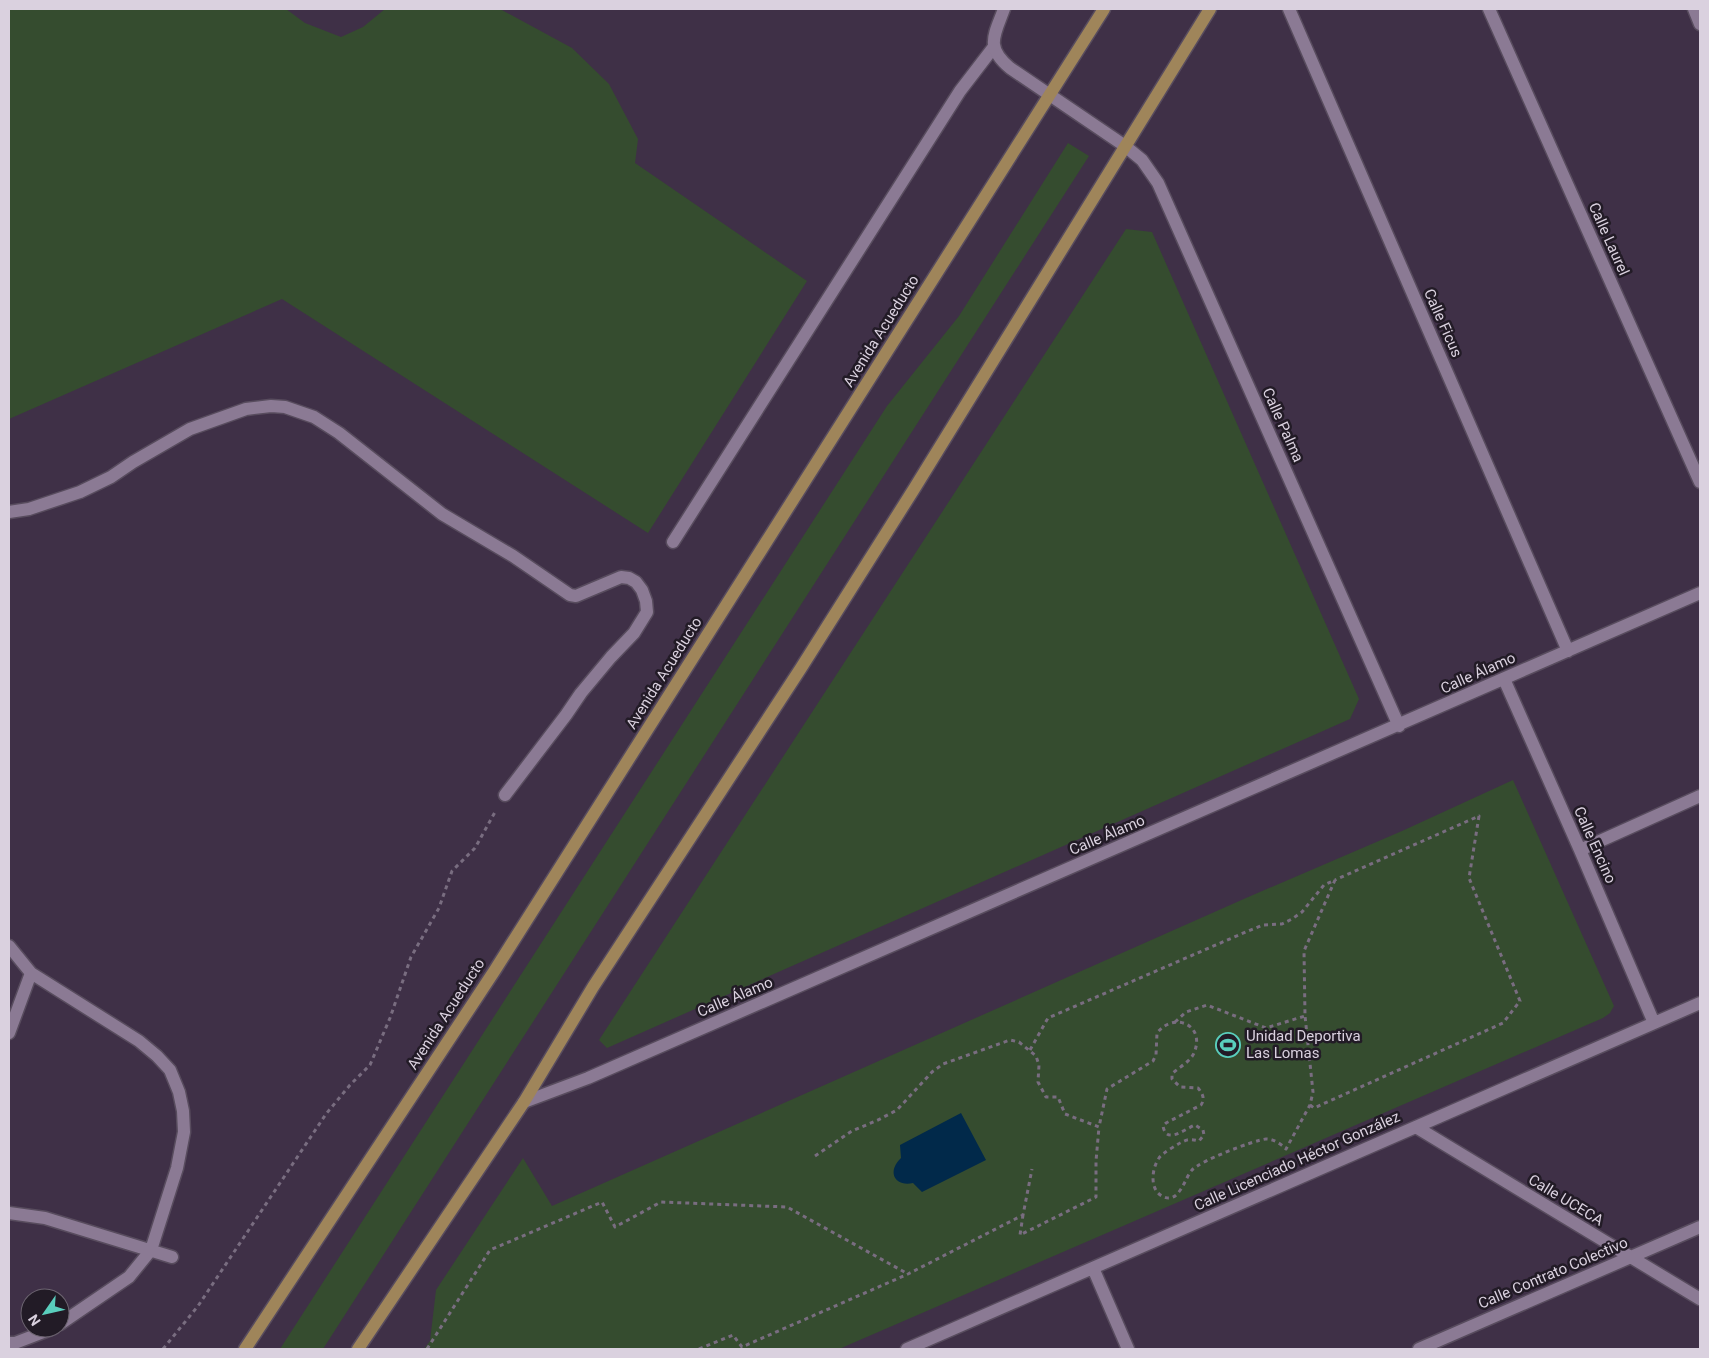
<svg xmlns="http://www.w3.org/2000/svg" width="1709" height="1358" font-family="Roboto,sans-serif">
<style>
.green{fill:#354c2f}
.water{fill:#01294a}
.lines{fill:none;stroke-linecap:round;stroke-linejoin:round}
.lane-casing{stroke:#584c5e;stroke-width:15}
.street-casing{stroke:#584c5e;stroke-width:15}
.primary-casing{stroke:#584c5e;stroke-width:15}
.path{stroke:#796d80;stroke-width:3;stroke-dasharray:4 4;stroke-linecap:butt}
.lane{stroke:#8b7a94;stroke-width:12}
.street{stroke:#8b7a94;stroke-width:12}
.primary{stroke:#9f855a;stroke-width:12}
.labels{text-anchor:middle;stroke-width:5;stroke-linejoin:round;paint-order:stroke}
.street-label{font-size:15px;fill:#dad1df;stroke:#221b26}
.poi-label{font-size:15px;fill:#dad1df;stroke:#221b26;text-anchor:start}
</style>
<rect width="100%" height="100%" fill="#3f3047"/>
<path class="green" d="M9 9H286L305 23 341 37 363 27 385 9H500L572 48 609 84 638 139 635 163 807 281 648 533 282 299 9 419Z
M1068 143 1089 156 323 1349H280L887 406 959 316Z
M1126 229 1152 232 1359 699 1350 719 607 1048 599 1040Z
M1513 780 1614 1006 1610 1013 1603 1018 839 1349H424L430 1341 436 1290 523 1158 552 1206 1246 898 1402 831Z"/>
<path class="water" d="M961 1113 986 1160 922 1192 913 1183C894 1187 887 1171 901 1158L900 1145Z"/>
<g class="lines">
<defs>
<path id="lane" d="M9 512 29 509 80 492 111 477 133 462 190 429 246 409 271 406 285 407 314 417 339 433 442 514 513 556 570 595 576 596 621 577 629 578 636 582 642 590 646 601 647 612 634 633 611 657 581 693 566 715 505 795
M673 542 960 91 993 48
M9 946 31 973 139 1041 157 1056 170 1070 179 1092 183 1111 184 1132 177 1168 151 1250 129 1277 60 1324
M9 1033 31 973
M9 1213 45 1218 172 1257
M9 1343H15L54 1328"/>
<path id="street" d="M1004 9C994 36 985 47 1010 68L1125 146 1142 160 1158 183 1399 726
M1289 9 1568 651
M1489 9 1700 482
M1694 9 1700 24
M1504 679 1580 850 1654 1023
M1580 850 1700 796
M524 1102 588 1078 1700 593
M1416 1127 1700 1299
M1093 1268 1128 1349
M907 1349 1700 1003
M1419 1349 1700 1227"/>
<path id="primary" d="M245 1349 495 970 1104 9
M358 1349 524 1102 593 987 801 668 914 489 1210 9"/>
</defs>
<use href="#lane" class="lane-casing"/>
<use href="#street" class="street-casing"/>
<use href="#primary" class="primary-casing"/>
<path class="path" d="M1175 1022 1186 1012 1207 1005 1266 1028 1305 1016
M1030 1050 1048 1018 1248 931 1263 925 1282 924 1292 919 1302 912 1324 885 1335 880 1304 951 1305 1016 1313 1092 1310 1105 1286 1149C1281 1144 1274 1139 1266 1139 1254 1140 1200 1161 1192 1170 1185 1177 1179 1206 1162 1196 1149 1189 1152 1168 1159 1158 1161 1154 1182 1141 1187 1140 1191 1139 1195 1140 1199 1141L1204 1135 1203 1130 1195 1125C1185 1129 1166 1145 1163 1126L1166 1123 1201 1105C1205 1099 1203 1094 1198 1088L1180 1087 1172 1079V1074C1179 1067 1190 1062 1194 1053 1206 1025 1174 1011 1157 1033L1156 1055 1153 1061 1107 1089 1099 1127
M1310 1105 1314 1108 1503 1023 1520 1001 1469 878 1479 816 1335 880
M815 1156 852 1131 878 1120 897 1110 932 1072 943 1064 1010 1040 1019 1042 1036 1056 1039 1065 1038 1082 1046 1097H1058L1065 1114 1099 1127 1096 1161V1197L1020 1235 1023 1215
M163 1349 198 1306 326 1114 350 1085 370 1065 390 1018 411 957 439 908 452 871 475 848 495 812
M427 1349 490 1250 602 1202 615 1227 661 1202 787 1207 908 1274
M699 1349 733 1335 742 1347 908 1274 1023 1215 1032 1169"/>
<use href="#lane" class="lane"/>
<use href="#street" class="street"/>
<use href="#primary" class="primary"/>
</g>
<defs>
<symbol id="stadium-ring" viewBox="-11 -11 22 22"><circle r="9.5" fill="#221b26" stroke="#5acebd" stroke-width="1.5"/><path d="M0-5a6.5 5 0 1 0 0 10a6.5 5 0 1 0 0-10ZM-3.5-1.8h7v3.6h-7Z" fill="#5acebd"/></symbol>
</defs>
<g fill-rule="evenodd">
<use href="#stadium-ring" x="1214" y="1031" width="28" height="28"/>
</g>
<g class="labels">
<g class="street-label">
<text transform="translate(1609 239) rotate(66)" y="5">Calle Laurel</text>
<text transform="translate(1443 323) rotate(66)" y="5">Calle Ficus</text>
<text transform="translate(881 331) rotate(-58)" y="5">Avenida Acueducto</text>
<text transform="translate(1283 425) rotate(66)" y="5">Calle Palma</text>
<text transform="translate(664 673) rotate(-58)" y="5">Avenida Acueducto</text>
<text transform="translate(1478 673) rotate(-24)" y="5">Calle Álamo</text>
<text transform="translate(1107 835) rotate(-23)" y="5">Calle Álamo</text>
<text transform="translate(1595 845) rotate(66)" y="5">Calle Encino</text>
<text transform="translate(735 997) rotate(-23)" y="5">Calle Álamo</text>
<text transform="translate(446 1014) rotate(-57)" y="5">Avenida Acueducto</text>
<text transform="translate(1297 1161) rotate(-24)" y="5">Calle Licenciado Héctor González</text>
<text transform="translate(1566 1200) rotate(31)" y="5">Calle UCECA</text>
<text transform="translate(1553 1273) rotate(-23)" y="5">Calle Contrato Colectivo</text>
</g>
<g class="poi-label">
<text x="1246" y="1041">Unidad Deportiva<tspan x="1246" dy="17">Las Lomas</tspan></text>
</g>
</g>
<rect width="1709" height="1358" fill="none" stroke="#dad1df" stroke-width="20"/>
<g transform="translate(45 1313) rotate(236)"><circle r="24" fill="#221b26" stroke="#6c6470"/>
<path d="M0-4L9 19L0 12L-9 19Z" fill="#5acebd"/>
<text y="-8" font-size="14" font-weight="bold" text-anchor="middle" fill="#dad1df">N</text>
</g>
</svg>
